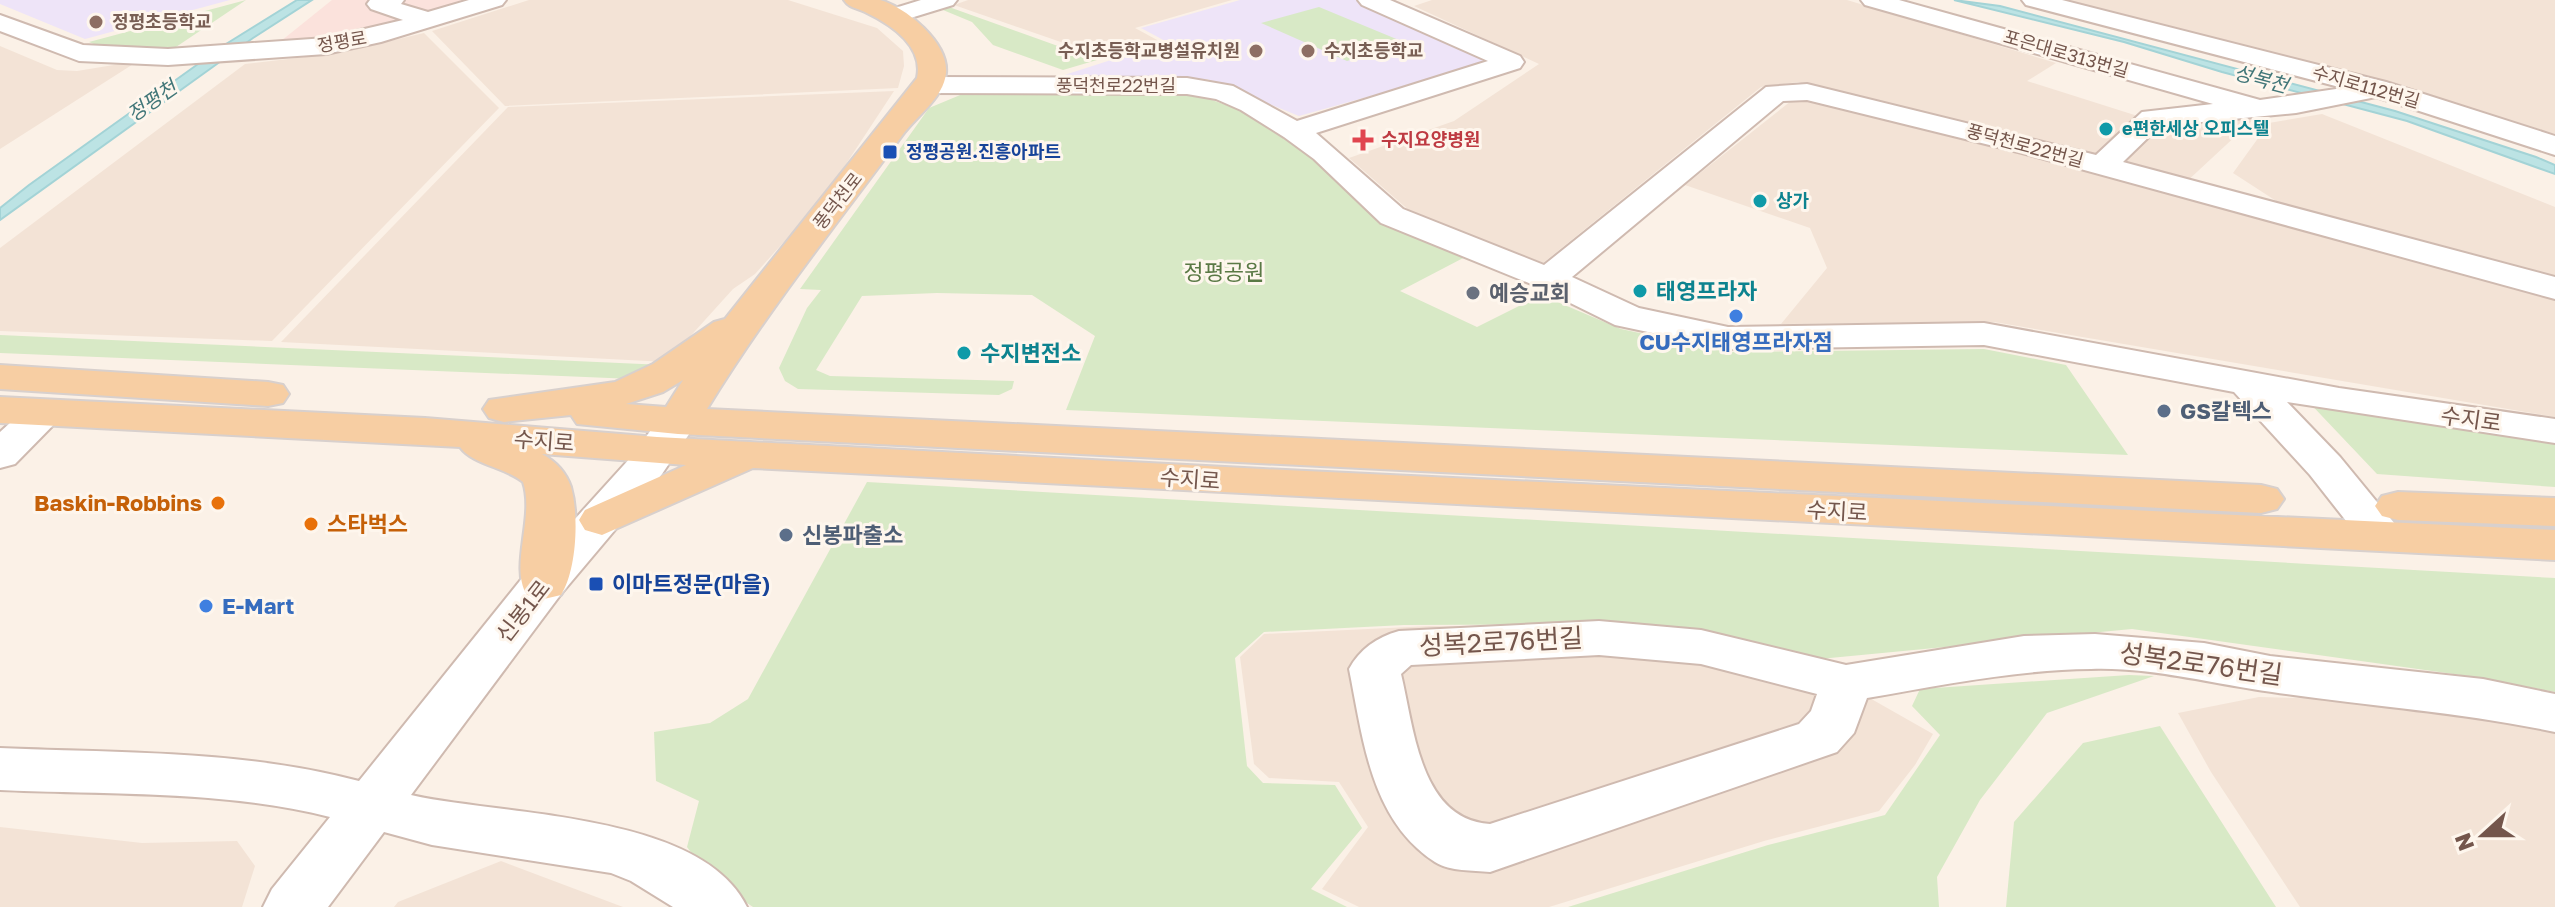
<svg xmlns="http://www.w3.org/2000/svg" width="2555" height="907" font-family="'Golos Text','Noto Sans KR',sans-serif">
<style>
.residential{fill:#f3e3d6}
.commercial{fill:#fbe2dc}
.education{fill:#eee4f8}
.green{fill:#d8e9c6}
.water{fill:#bce3e4;stroke:#a3d3d6;stroke-width:2}
.lines{fill:none;stroke-linecap:round;stroke-linejoin:round}
.minor-casing{stroke:#cfbab0;stroke-width:4}
.major-casing{stroke:#d8d0cd;stroke-width:4}
.minor{fill:#fff;fill-rule:evenodd}
.major{fill:#f7cea3;fill-rule:evenodd}
.education-dot{fill:#8d6e63;stroke:#fef6ed;stroke-width:3}
.culture-dot{fill:#0f9aa8;stroke:#fef6ed;stroke-width:3}
.health-dot{fill:#e0444e;stroke:#fef6ed;stroke-width:3}
.transit-dot{fill:#1a4fb4;stroke:#fef6ed;stroke-width:3}
.worship-dot{fill:#6b7280;stroke:#fef6ed;stroke-width:3}
.shop-dot{fill:#3f7fe0;stroke:#fef6ed;stroke-width:3}
.service-dot{fill:#5c6f8a;stroke:#fef6ed;stroke-width:3}
.food-dot{fill:#e8710a;stroke:#fef6ed;stroke-width:3}
.labels{text-anchor:middle;stroke-width:6;stroke-linejoin:round;paint-order:stroke}
.far-education-label{font-size:18px;font-weight:bold;fill:#785e54;stroke:#fef6ed;text-anchor:start}
.far-street-label{font-size:18px;fill:#74564c;stroke:#fef6ed}
.far-culture-label{font-size:18px;font-weight:bold;fill:#0d838f;stroke:#fef6ed;text-anchor:start}
.far-health-label{font-size:18px;font-weight:bold;fill:#be3a42;stroke:#fef6ed;text-anchor:start}
.far-transit-label{font-size:18px;font-weight:bold;fill:#164399;stroke:#fef6ed;text-anchor:start}
.far-water-label{font-size:20px;font-style:italic;fill:#417678;stroke:#fef6ed}
.park-label{font-size:22px;fill:#5a7945;stroke:#fef6ed}
.culture-label{font-size:22px;font-weight:bold;fill:#0d838f;stroke:#fef6ed;text-anchor:start}
.worship-label{font-size:22px;font-weight:bold;fill:#5b616d;stroke:#fef6ed;text-anchor:start}
.shop-label{font-size:22px;font-weight:bold;fill:#366cbe;stroke:#fef6ed}
.service-label{font-size:22px;font-weight:bold;fill:#4e5e75;stroke:#fef6ed;text-anchor:start}
.street-label{font-size:22px;fill:#74564c;stroke:#fef6ed}
.food-label{font-size:22px;font-weight:bold;fill:#c56008;stroke:#fef6ed;text-anchor:end}
.transit-label{font-size:22px;font-weight:bold;fill:#164399;stroke:#fef6ed;text-anchor:start}
.near-street-label{font-size:26px;fill:#74564c;stroke:#fef6ed}
</style>
<rect width="100%" height="100%" fill="#fbf1e7"/>
<path class="residential" d="M529 0H788L877 28 903 51 904 66 898 88 505 106 432 31Z
M968 0H1232L1135 28 1159 41 1107 58 954 5Z
M1432 0H1847L2056 63 2027 81 2144 118 2105 158 1798 82 1761 87 1543 263 1411 212 1349 158 1454 121 1539 64 1414 6Z
M2066 0H2555V134L2338 69Z
M424 33 499 108 272 341 0 331V248L245 64 339 53Z
M0 46 57 70 77 71 138 61 0 149Z
M894 91 825 196 755 274 733 289 667 362 281 342 508 107Z
M1799 99 1835 104 2555 298V417L1994 322 1781 324 1827 268 1810 228 1685 185 1791 101Z
M2322 114 2555 207V281L2287 208 2233 173 2269 123Z
M2254 119 2184 184 2118 167 2160 121Z
M1430 626 1614 627 1808 663 1933 734 1915 765 1879 811 1764 841 1549 907H1359L1322 889 1368 827 1339 782 1269 778 1254 764 1240 657 1264 634Z
M2259 697 2334 699 2495 717 2555 730V907H2300L2211 772 2178 713Z
M0 827 142 843 237 841 255 866 242 907H0Z
M501 861 623 907H394L398 902Z"/>
<path class="commercial" d="M332 0H469L353 33 281 41Z"/>
<path class="education" d="M0 0H230L85 39 0 4Z
M1240 0H1360L1499 60 1299 116 1207 79 1055 78 1167 42 1141 28Z"/>
<path class="green" d="M246 0 173 49 101 47 89 42Z
M949 7 1097 60 1063 70 993 45 972 22 943 10Z
M1319 7 1406 43 1347 61 1261 23Z
M1066 92 1201 96 1237 109 1467 256 1400 291 1477 327 1541 295 1621 329 1728 352 1984 349 2066 365 2128 455 1066 410 1095 336 1032 295 937 293 862 296 816 370 830 376 1014 381 1012 389 999 395 798 389 785 381 779 368 807 308 821 290 800 289 929 108 965 93Z
M0 335 664 365 633 379 0 353Z
M2303 396 2555 435V487L2377 474Z
M867 482 2555 578V692L2475 677 2132 629 1809 660 1614 624 1404 625 1264 632 1235 658 1247 766 1263 783 1335 785 1362 828 1311 889 1347 907H753L711 879 687 847 699 801 656 781 654 732 710 723 748 699Z
M2129 675 2154 676 2047 713 1980 800 1937 877 1939 907H1568L1768 845 1885 815 1940 735 1912 706 1920 689Z
M2160 726 2276 907H2006L2014 822 2083 743Z"/>
<path class="water" d="M297 0H312L253 38 0 220V208L29 185 226 44Z
M1954 0 2000 6 2395 111 2536 157 2555 165V174L2407 121 2222 72 2124 42Z"/>
<g class="lines">
<defs>
<path id="minor" d="M370 0H404L401 4 428 12 469 0H506L502 5 381 42 326 54 168 65 79 61 0 31V15L83 45 168 49 326 38 403 20 371 9 367 4Z
M921 0H957L953 5 891 24 879 17 882 12Z
M1358 0H1390L1520 56 1524 62 1520 68 1316 133 1403 209 1544 265 1766 87 1807 84 2096 155 2142 112 2213 104 1865 5 1861 0H1899L2260 100 2343 88 2026 5 2022 0H2062L2386 82 2555 136V155L2376 97 2296 113 2160 126 2123 162 2555 277V299L2022 153 1807 100 1783 101 1572 277 1639 308 1728 327 1984 323 2339 388 2555 419V443L2287 402 2340 457 2404 535 2397 545 2381 549 2365 545 2310 475 2234 392 1984 345 1728 349 1615 325 1536 286 1381 223 1314 159 1284 137 1241 110 1216 99 1187 94 928 93 918 91 914 85 918 79 928 77 1187 78 1233 86 1297 121 1488 61 1362 5Z
M46 400 60 403 66 412 15 464 0 468V432L32 403Z
M678 409 692 412 698 421 662 474 561 594 411 795C502 816 701 812 747 907H673L631 881 611 873 432 845 384 832 328 907H263L272 889 330 817C223 790 109 795 0 790V748C120 753 242 750 359 781L527 572 632 456 664 412Z
M1599 621 1701 630 1846 665 2024 636 2095 634 2204 643 2270 656 2483 679 2555 694V732C2461 712 2366 706 2272 692 2212 684 2152 667 2091 669 2015 670 1942 685 1867 698L1854 733 1837 752 1490 872C1472 870 1451 872 1435 862 1370 820 1363 738 1349 669 1360 649 1377 637 1399 631ZM1599 655 1701 664 1817 694 1811 711 1799 724 1490 824C1420 820 1414 728 1401 674L1411 665Z"/>
<path id="major" d="M844 0C855 0 869 0 880 0 906 7 949 43 946 73 944 98 915 117 901 137 835 226 765 314 707 409L2261 485 2277 489 2284 499 2277 509 2261 513 678 434 577 424 571 415 504 422 489 418 483 409 489 400 615 382 653 364 714 322 725 319 917 78C924 46 890 24 865 12 857 8 849 8 844 0ZM683 380 666 407 626 404 663 392Z
M0 365 268 382 283 385 289 394 283 403 268 406 0 389Z
M0 397 425 418 657 437 1263 469 2555 530V560L753 468 602 535 585 530 579 520 585 510 686 465 542 454C555 461 566 472 571 487 579 515 577 570 561 595L544 599 527 595C509 567 535 517 523 482 505 467 473 465 460 447L0 423Z
M2398 492 2555 498V526L2398 520 2382 516 2375 506 2382 496Z"/>
</defs>
<use href="#minor" class="minor-casing"/>
<use href="#major" class="major-casing"/>
<use href="#minor" class="minor"/>
<use href="#major" class="major"/>
</g>
<g class="education-dot">
<circle cx="96" cy="22" r="8"/>
<circle cx="1256" cy="51" r="8"/>
<circle cx="1308" cy="51" r="8"/>
</g>
<g class="culture-dot">
<circle cx="2106" cy="129" r="8"/>
<circle cx="1760" cy="201" r="8"/>
<circle cx="1640" cy="291" r="8"/>
<circle cx="964" cy="353" r="8"/>
</g>
<path class="health-dot" d="M1359 128h8v8h8v8h-8v8h-8v-8h-8v-8h8z"/>
<g class="transit-dot">
<rect x="882" y="144" width="16" height="16" rx="4"/>
<rect x="588" y="576" width="16" height="16" rx="4"/>
</g>
<circle class="worship-dot" cx="1473" cy="293" r="8"/>
<g class="shop-dot">
<circle cx="1736" cy="316" r="8"/>
<circle cx="206" cy="606" r="8"/>
</g>
<g class="service-dot">
<circle cx="2164" cy="411" r="8"/>
<circle cx="786" cy="535" r="8"/>
</g>
<g class="food-dot">
<circle cx="218" cy="503" r="8"/>
<circle cx="311" cy="524" r="8"/>
</g>
<g class="labels">
<g class="far-education-label">
<text x="112" y="28">정평초등학교</text>
<text x="1240" y="57" text-anchor="end">수지초등학교병설유치원</text>
<text x="1324" y="57">수지초등학교</text>
</g>
<g class="far-street-label">
<text transform="translate(342 42) rotate(-10)" y="6">정평로</text>
<text transform="translate(2066 54) rotate(16)" y="6">포은대로313번길</text>
<text x="1116" y="92">풍덕천로22번길</text>
<text transform="translate(2366 87) rotate(16)" y="6">수지로112번길</text>
<text transform="translate(2025 146) rotate(15)" y="6">풍덕천로22번길</text>
<text transform="translate(838 201) rotate(-52)" y="6">풍덕천로</text>
</g>
<g class="far-culture-label">
<text x="2122" y="135">e편한세상 오피스텔</text>
<text x="1776" y="207">상가</text>
</g>
<g class="far-health-label">
<text x="1381" y="146">수지요양병원</text>
</g>
<g class="far-transit-label">
<text x="906" y="158">정평공원.진흥아파트</text>
</g>
<g class="far-water-label">
<text transform="translate(2261 79) rotate(15)" y="7">성복천</text>
<text transform="translate(152 101) rotate(-35)" y="7">정평천</text>
</g>
<g class="park-label">
<text x="1224" y="280">정평공원</text>
</g>
<g class="culture-label">
<text x="1656" y="299">태영프라자</text>
<text x="980" y="361">수지변전소</text>
</g>
<g class="worship-label">
<text x="1489" y="301">예승교회</text>
</g>
<g class="shop-label">
<text x="1736" y="350">CU수지태영프라자점</text>
<text x="222" y="614" text-anchor="start">E-Mart</text>
</g>
<g class="service-label">
<text x="2180" y="419">GS칼텍스</text>
<text x="802" y="543">신봉파출소</text>
</g>
<g class="street-label">
<text transform="translate(2471 419) rotate(8)" y="8">수지로</text>
<text transform="translate(544 441) rotate(4)" y="8">수지로</text>
<text transform="translate(1190 479) rotate(4)" y="8">수지로</text>
<text transform="translate(1837 511) rotate(3)" y="8">수지로</text>
<text transform="translate(523 611) rotate(-52)" y="8">신봉1로</text>
</g>
<g class="food-label">
<text x="202" y="511">Baskin-Robbins</text>
<text x="327" y="532" text-anchor="start">스타벅스</text>
</g>
<g class="transit-label">
<text x="612" y="592">이마트정문(마을)</text>
</g>
<g class="near-street-label">
<text transform="translate(1501 642) rotate(-3)" y="9">성복2로76번길</text>
<text transform="translate(2201 664) rotate(8)" y="9">성복2로76번길</text>
</g>
</g>
<g transform="translate(2483 835) rotate(249)" stroke="#fef6ed" stroke-width="6" paint-order="stroke">
<path d="M0-6L14 30L0 20L-14 30Z" fill="#74564c"/>
<text y="-12" font-size="22" font-weight="bold" text-anchor="middle" fill="#74564c">N</text>
</g>
</svg>
